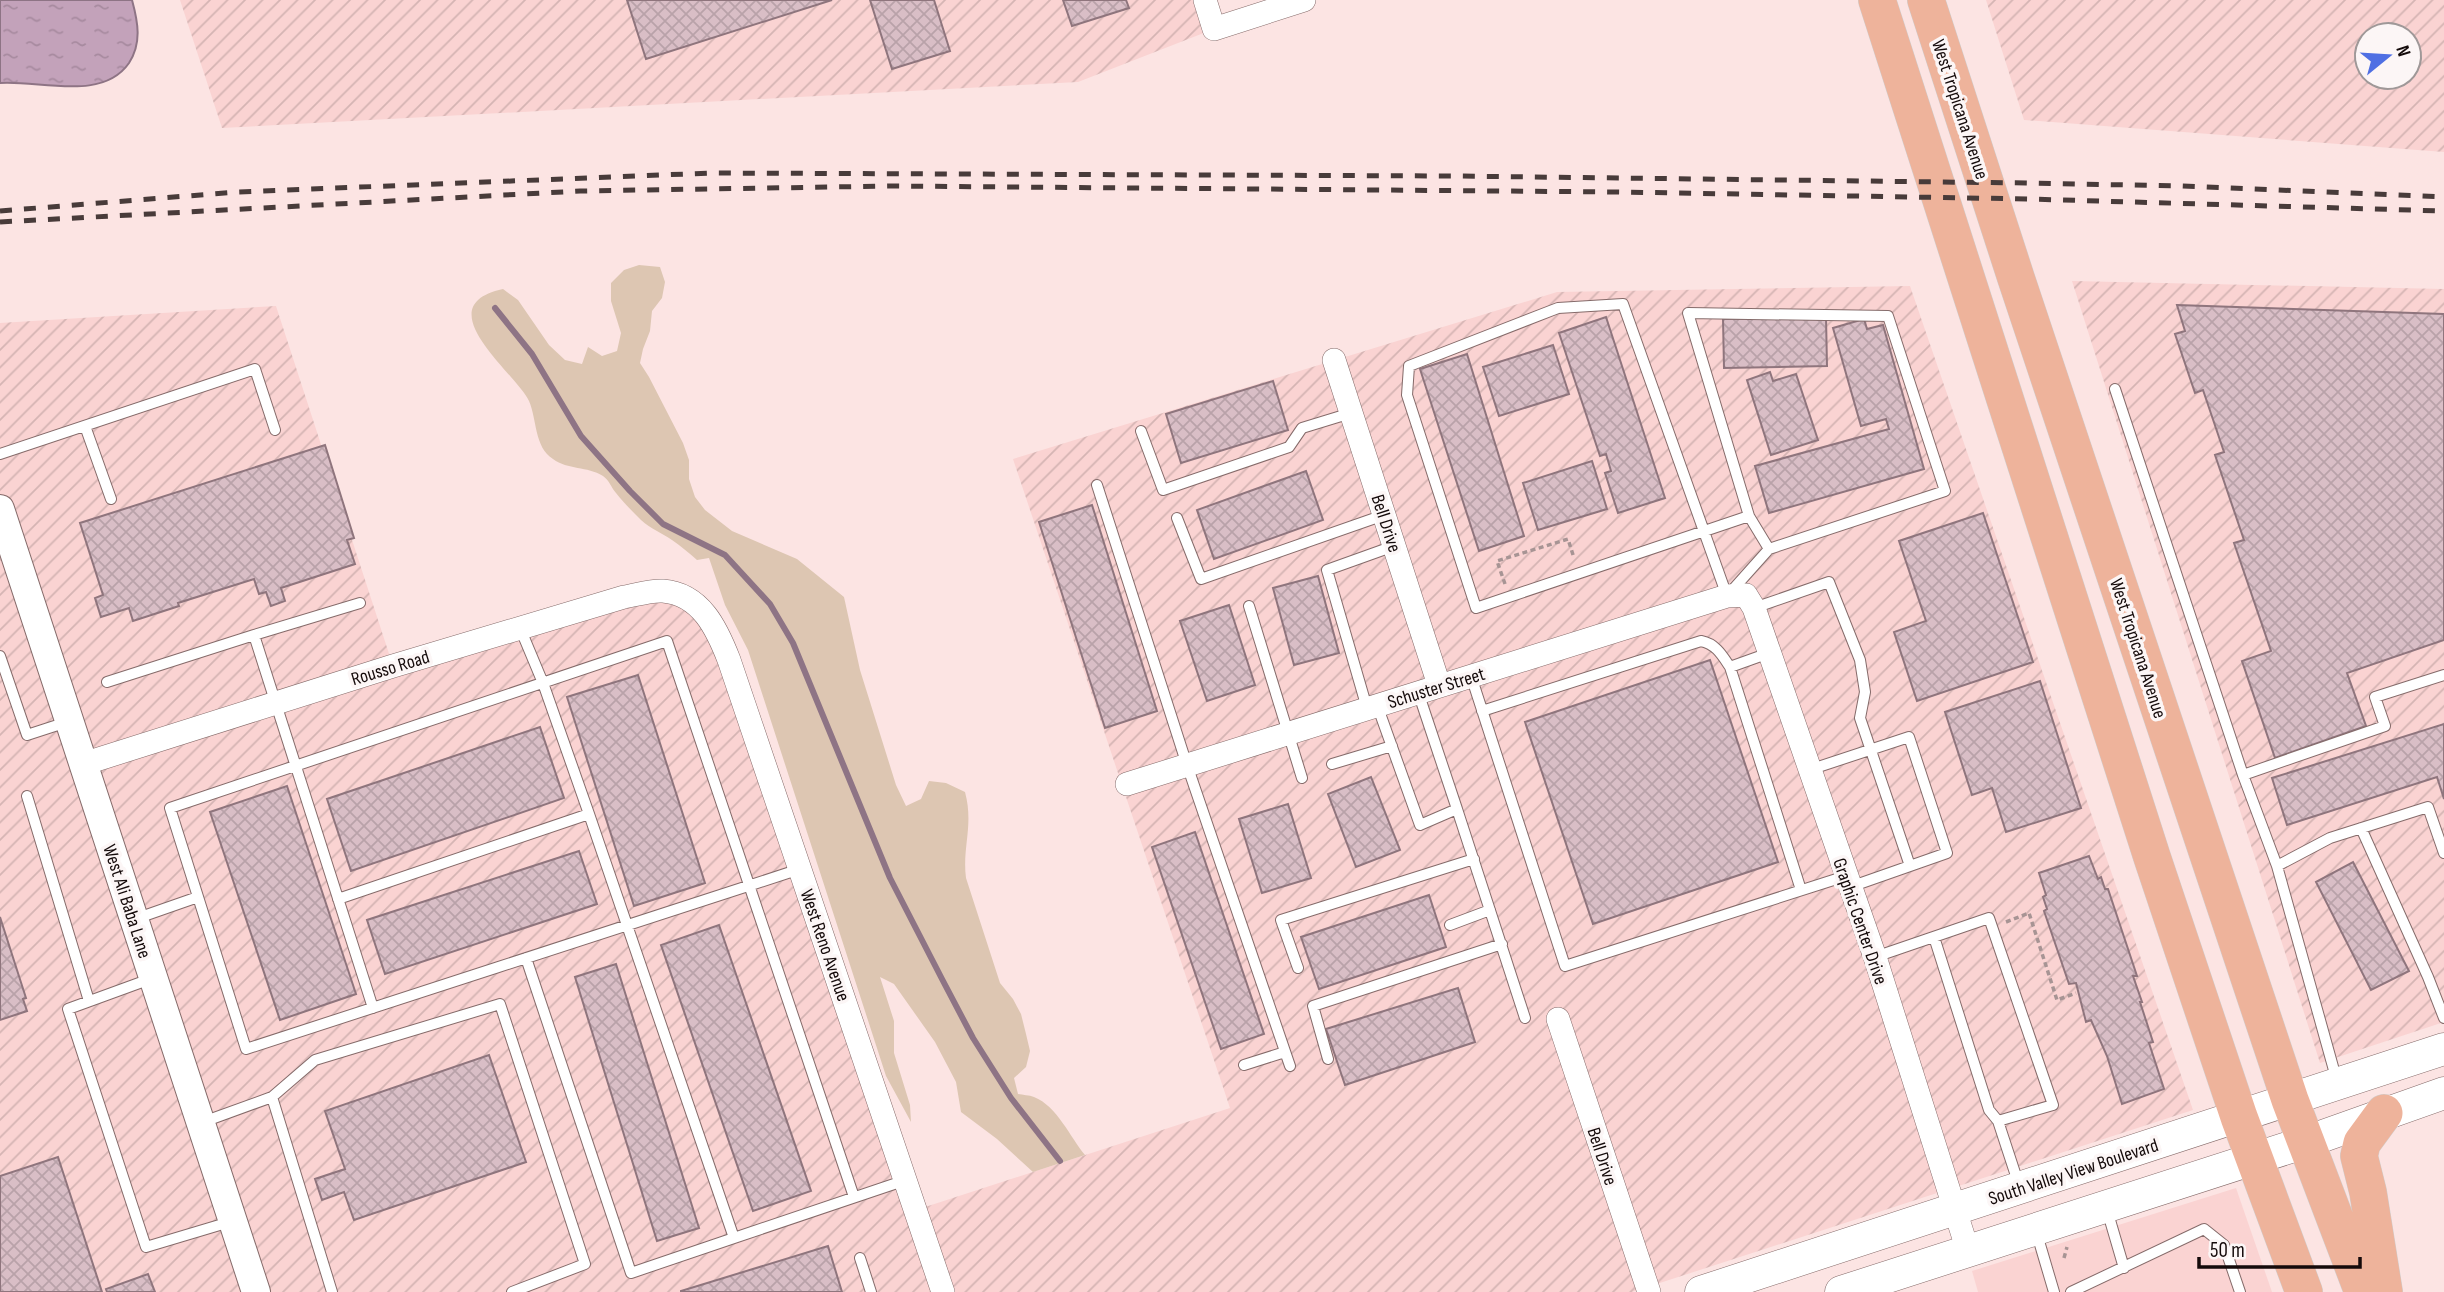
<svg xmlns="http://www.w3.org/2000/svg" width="2444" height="1292" font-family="'Sofia Sans Condensed',sans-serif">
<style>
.built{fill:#fad3d2}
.industrial{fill:url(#industrial-furrows);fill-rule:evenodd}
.grass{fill:#ddc6b2}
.water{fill:url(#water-ripples);stroke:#8e7485;stroke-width:2}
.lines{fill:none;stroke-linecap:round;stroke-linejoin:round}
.stream{stroke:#8e7485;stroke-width:6}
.building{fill:url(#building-cross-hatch);stroke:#8f757d;stroke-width:2}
.service-casing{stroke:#856b6a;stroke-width:12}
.minor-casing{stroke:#856b6a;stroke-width:24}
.tertiary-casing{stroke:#856b6a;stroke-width:30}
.secondary-casing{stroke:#856b6a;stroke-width:33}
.primary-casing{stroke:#d0cece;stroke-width:38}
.path{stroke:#a79494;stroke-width:3.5;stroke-dasharray:5 3.5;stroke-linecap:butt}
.service{stroke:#fff;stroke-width:10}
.minor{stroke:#fff;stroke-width:23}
.tertiary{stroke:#fff;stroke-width:28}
.secondary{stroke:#fff;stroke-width:32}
.primary{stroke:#eeb39b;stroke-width:37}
.rail{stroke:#483b3a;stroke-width:5;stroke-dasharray:12 12;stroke-linecap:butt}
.labels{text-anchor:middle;stroke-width:7;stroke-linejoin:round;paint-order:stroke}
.street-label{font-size:19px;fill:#140a0a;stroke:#fcf6f6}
</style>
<defs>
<pattern id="industrial-furrows" width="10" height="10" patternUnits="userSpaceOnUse" patternTransform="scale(1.75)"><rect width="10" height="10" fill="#fad3d2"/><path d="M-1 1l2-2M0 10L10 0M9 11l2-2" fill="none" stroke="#d5b4b3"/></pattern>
<pattern id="water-ripples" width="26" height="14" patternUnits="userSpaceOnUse" patternTransform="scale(1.75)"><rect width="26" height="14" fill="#c3a2ba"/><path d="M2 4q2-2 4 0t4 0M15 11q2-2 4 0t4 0" fill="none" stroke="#a78a9f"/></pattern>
<pattern id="building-cross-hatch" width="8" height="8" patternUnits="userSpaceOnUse" patternTransform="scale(1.75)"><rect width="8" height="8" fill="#d9bec6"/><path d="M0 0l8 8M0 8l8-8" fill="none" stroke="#b9a2a9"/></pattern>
</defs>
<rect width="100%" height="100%" fill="#fce4e3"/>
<path class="built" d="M2236 1188 2272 1292H1978L1972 1271Z"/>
<path class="industrial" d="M180 0H1205L1214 29 1078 82 222 128Z
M1986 0H2444V152L2024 120ZM2367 35H2409V77H2367Z
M2072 281 2444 289V1022L2320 1063Z
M1910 286 2193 1110 1632 1292H0V323L276 306 393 666 624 597 697 604 916 1210 1230 1108 1013 459 1557 292Z"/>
<path class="grass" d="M639 265 660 267 665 282 662 298 652 311 650 331 643 349 640 363 649 377 683 443 689 460V479L695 497 705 510 732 531 797 559 844 597 860 670 896 785 906 806 921 799 929 781 946 783 965 792C974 825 962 847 966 878L1000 983 1013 999 1021 1014 1026 1034 1030 1051 1026 1067 1014 1078 1018 1094C1023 1095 1029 1095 1034 1097 1057 1106 1070 1137 1085 1155L1033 1172 997 1139 961 1112 956 1082 935 1042 894 984 880 977 894 1021V1053L910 1105 911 1122 886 1076 748 650 725 605 709 558 697 560C689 553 681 546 672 540 662 533 651 529 641 520 632 511 623 502 616 493 611 487 609 480 603 476 587 466 568 470 553 459 534 447 537 419 529 401 515 372 425 306 503 289L518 300 549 345 565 360 582 364 588 347 602 356 617 351 621 333 611 301V283L624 270Z"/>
<path class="water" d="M0 0H132C138 22 142 43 129 63 102 102 40 80 0 83Z"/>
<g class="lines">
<path class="stream" d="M495 308 532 354 581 436 630 491 663 524 725 555 770 604 793 643 890 878 942 979 973 1038 1011 1098 1060 1161"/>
</g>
<path class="building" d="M627 0H832L646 59Z
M870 0H934L950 51 892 69Z
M1063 0H1126L1129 8 1072 26Z
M2177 305 2444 314V640L2347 673 2366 726 2275 758 2242 661 2271 651 2234 543 2244 540 2215 455 2224 452 2203 390 2195 393 2175 334 2185 331Z
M1606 317 1665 498 1618 513 1605 473 1611 471 1606 454 1600 456 1559 333Z
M1826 317 1827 366 1724 368 1723 319Z
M1864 319 1867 329 1883 325 1924 469 1769 513 1755 466 1889 429 1886 419 1861 426 1833 328Z
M1553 345 1569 394 1499 416 1483 367Z
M1467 354 1524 536 1479 551 1420 369Z
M1770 372 1773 381 1796 374 1818 440 1771 455 1747 380Z
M1273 381 1288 430 1181 463 1166 414Z
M325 445 354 538 347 540 355 564 281 588 285 601 271 606 266 592 259 594 254 579 178 603 179 606 133 621 129 608 101 617 95 598 103 595 80 523Z
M1592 461 1607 509 1538 530 1523 483Z
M1306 471 1323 520 1214 559 1197 510Z
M1092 505 1157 711 1105 728 1039 522Z
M1983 513 2033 662 1917 701 1894 632 1926 621 1899 541Z
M1318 576 1339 653 1294 665 1273 588Z
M1229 605 1255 685 1207 701 1180 621Z
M1710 660 1778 862 1593 924 1525 722Z
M638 675 705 883 634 906 567 697Z
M2040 681 2081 808 2006 832 1992 788 1972 795 1945 712Z
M2444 724V799L2437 777 2287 825 2272 778Z
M540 727 564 798 351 871 327 799Z
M1371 777 1400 850 1356 867 1328 794Z
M287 786 356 994 280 1020 210 812Z
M1288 804 1311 878 1262 893 1239 819Z
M1195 832 1264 1034 1221 1049 1152 847Z
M579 851 597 904 385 974 367 920Z
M2089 856 2098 879 2101 877 2105 889H2108L2137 976H2133L2142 1002H2140L2153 1042 2149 1043 2164 1089 2122 1104 2107 1056 2091 1020 2086 1022 2076 983 2069 984 2044 911 2047 909 2043 897 2046 895 2039 873Z
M2353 862 2409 971 2371 990 2316 882Z
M1429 895 1446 947 1319 989 1301 937Z
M0 917 26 998 23 999 27 1011 0 1020Z
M719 925 811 1191 753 1211 661 945Z
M616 964 699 1228 657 1241 575 977Z
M1458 988 1475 1042 1345 1085 1326 1029Z
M489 1055 526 1162 354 1220 344 1192 322 1200 315 1179 345 1169 325 1111Z
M58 1157 102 1292H0V1176Z
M828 1246 842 1292H681V1291Z
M148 1274 155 1292H107L106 1289Z"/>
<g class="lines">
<defs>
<path id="service" d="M2115 389 2243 775 2277 866
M85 426 111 499
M1141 431 1163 490 1289 447 1302 428 1351 413
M0 454 255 369 275 430
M1097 485 1187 765 1290 1066
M1749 516 1769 549 1945 491 1888 316 1688 313 1749 516 1476 608 1407 395 1409 366 1558 308 1623 304 1727 596 1769 549
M1177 518 1201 579 1384 515
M360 603 254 635 373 1008
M1249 606 1302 778
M1754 608 1829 582 1860 660 1865 692 1860 718 1910 866
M520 628 543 683 589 814 734 1238 906 1180
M1769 653 1730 667 1801 890
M0 656 27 735 67 722
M1471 676 1565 966 1846 876
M107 682 254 635
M1377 705 1420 825 1457 809 1418 692
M1367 708 1327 570 1394 546
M1482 711 1701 641C1716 644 1722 655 1730 667
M1332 764 1392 746
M1809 770 1909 737 1947 853 1850 887
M2243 775 2385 726 2375 697 2444 675
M27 796 89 1001
M1457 809 1525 1018
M2361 828 2428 977 2444 1018
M800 869 748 886C581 940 413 995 246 1049L170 808 667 641 854 1197
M338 899 589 814
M135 919 198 897
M1450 925 1490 910
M1934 937 1989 1110 1998 1121 2019 1185
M1875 957 1989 918 2053 1105 1998 1121
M526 958 631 1273 734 1238
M1298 968 1281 920 1474 859
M153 978 68 1009 146 1247 233 1221
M1328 1059 1313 1006 1502 944
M1244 1065 1285 1052
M2337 1081 2277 866 2330 838 2428 807 2444 853
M272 1097 332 1292
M203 1122 272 1097 315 1060 500 1004 585 1264 512 1292
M2107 1210 2124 1268
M2036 1231 2054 1292
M860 1258 871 1292
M2071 1292 2204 1229 2224 1245 2240 1292"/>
<path id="minor" d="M1205 0 1214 29 1304 0
M1334 360 1439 685
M83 764 393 666 624 597C636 595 651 590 663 591 701 594 717 629 729 660L943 1292
M1127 784 1727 596 1746 595 1754 608 1875 957 1968 1251
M1558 1019 1649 1292"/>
<path id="tertiary" d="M0 509 256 1292"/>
<path id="secondary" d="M1701 1292 2444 1049
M1841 1292 2306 1142 2444 1093"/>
<path id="primary" d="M1877 0 2152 857 2239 1117 2304 1292
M1926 0 2016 278 2290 1100 2363 1292
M2384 1113 2362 1143 2359 1156 2368 1192 2384 1292"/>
</defs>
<use href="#service" class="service-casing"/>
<use href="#minor" class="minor-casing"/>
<use href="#tertiary" class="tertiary-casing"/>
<use href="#secondary" class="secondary-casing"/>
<use href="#primary" class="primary-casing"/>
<path class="path" d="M1505 584 1497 561 1568 539 1574 558
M2006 922 2029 913 2057 1000 2076 993
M2064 1258 2067 1247"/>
<use href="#service" class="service"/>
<use href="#minor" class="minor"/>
<use href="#tertiary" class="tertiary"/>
<use href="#secondary" class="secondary"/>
<use href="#primary" class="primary"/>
<path class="rail" d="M0 211 237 192 711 173 1454 176 2026 183 2182 186 2444 197
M0 222 580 191 894 186 1619 192 2028 199 2444 211"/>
</g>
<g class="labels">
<g class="street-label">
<text transform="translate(1961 109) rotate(72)" y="7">West Tropicana Avenue</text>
<text transform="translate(1387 523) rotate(72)" y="7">Bell Drive</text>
<text transform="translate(2139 648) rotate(72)" y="7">West Tropicana Avenue</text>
<text transform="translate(390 667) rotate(-17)" y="7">Rousso Road</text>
<text transform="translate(1436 687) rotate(-17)" y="7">Schuster Street</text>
<text transform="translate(128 901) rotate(72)" y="7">West Ali Baba Lane</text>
<text transform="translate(1861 921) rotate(71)" y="7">Graphic Center Drive</text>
<text transform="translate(826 945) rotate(71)" y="7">West Reno Avenue</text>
<text transform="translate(1603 1156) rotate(72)" y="7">Bell Drive</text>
<text transform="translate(2073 1171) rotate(-18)" y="7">South Valley View Boulevard</text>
</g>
</g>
<g transform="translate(2388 56) rotate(72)"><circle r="33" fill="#fcf6f6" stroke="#9f9898" stroke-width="2"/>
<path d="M0-5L12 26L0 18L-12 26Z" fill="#4f6fe3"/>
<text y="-10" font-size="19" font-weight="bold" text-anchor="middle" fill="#140a0a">N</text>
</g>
<path d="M2199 1257v10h161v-10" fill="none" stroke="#140a0a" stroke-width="3.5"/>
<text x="2210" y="1257" font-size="21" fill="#140a0a" stroke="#fcf6f6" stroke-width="5" paint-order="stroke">50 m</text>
</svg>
